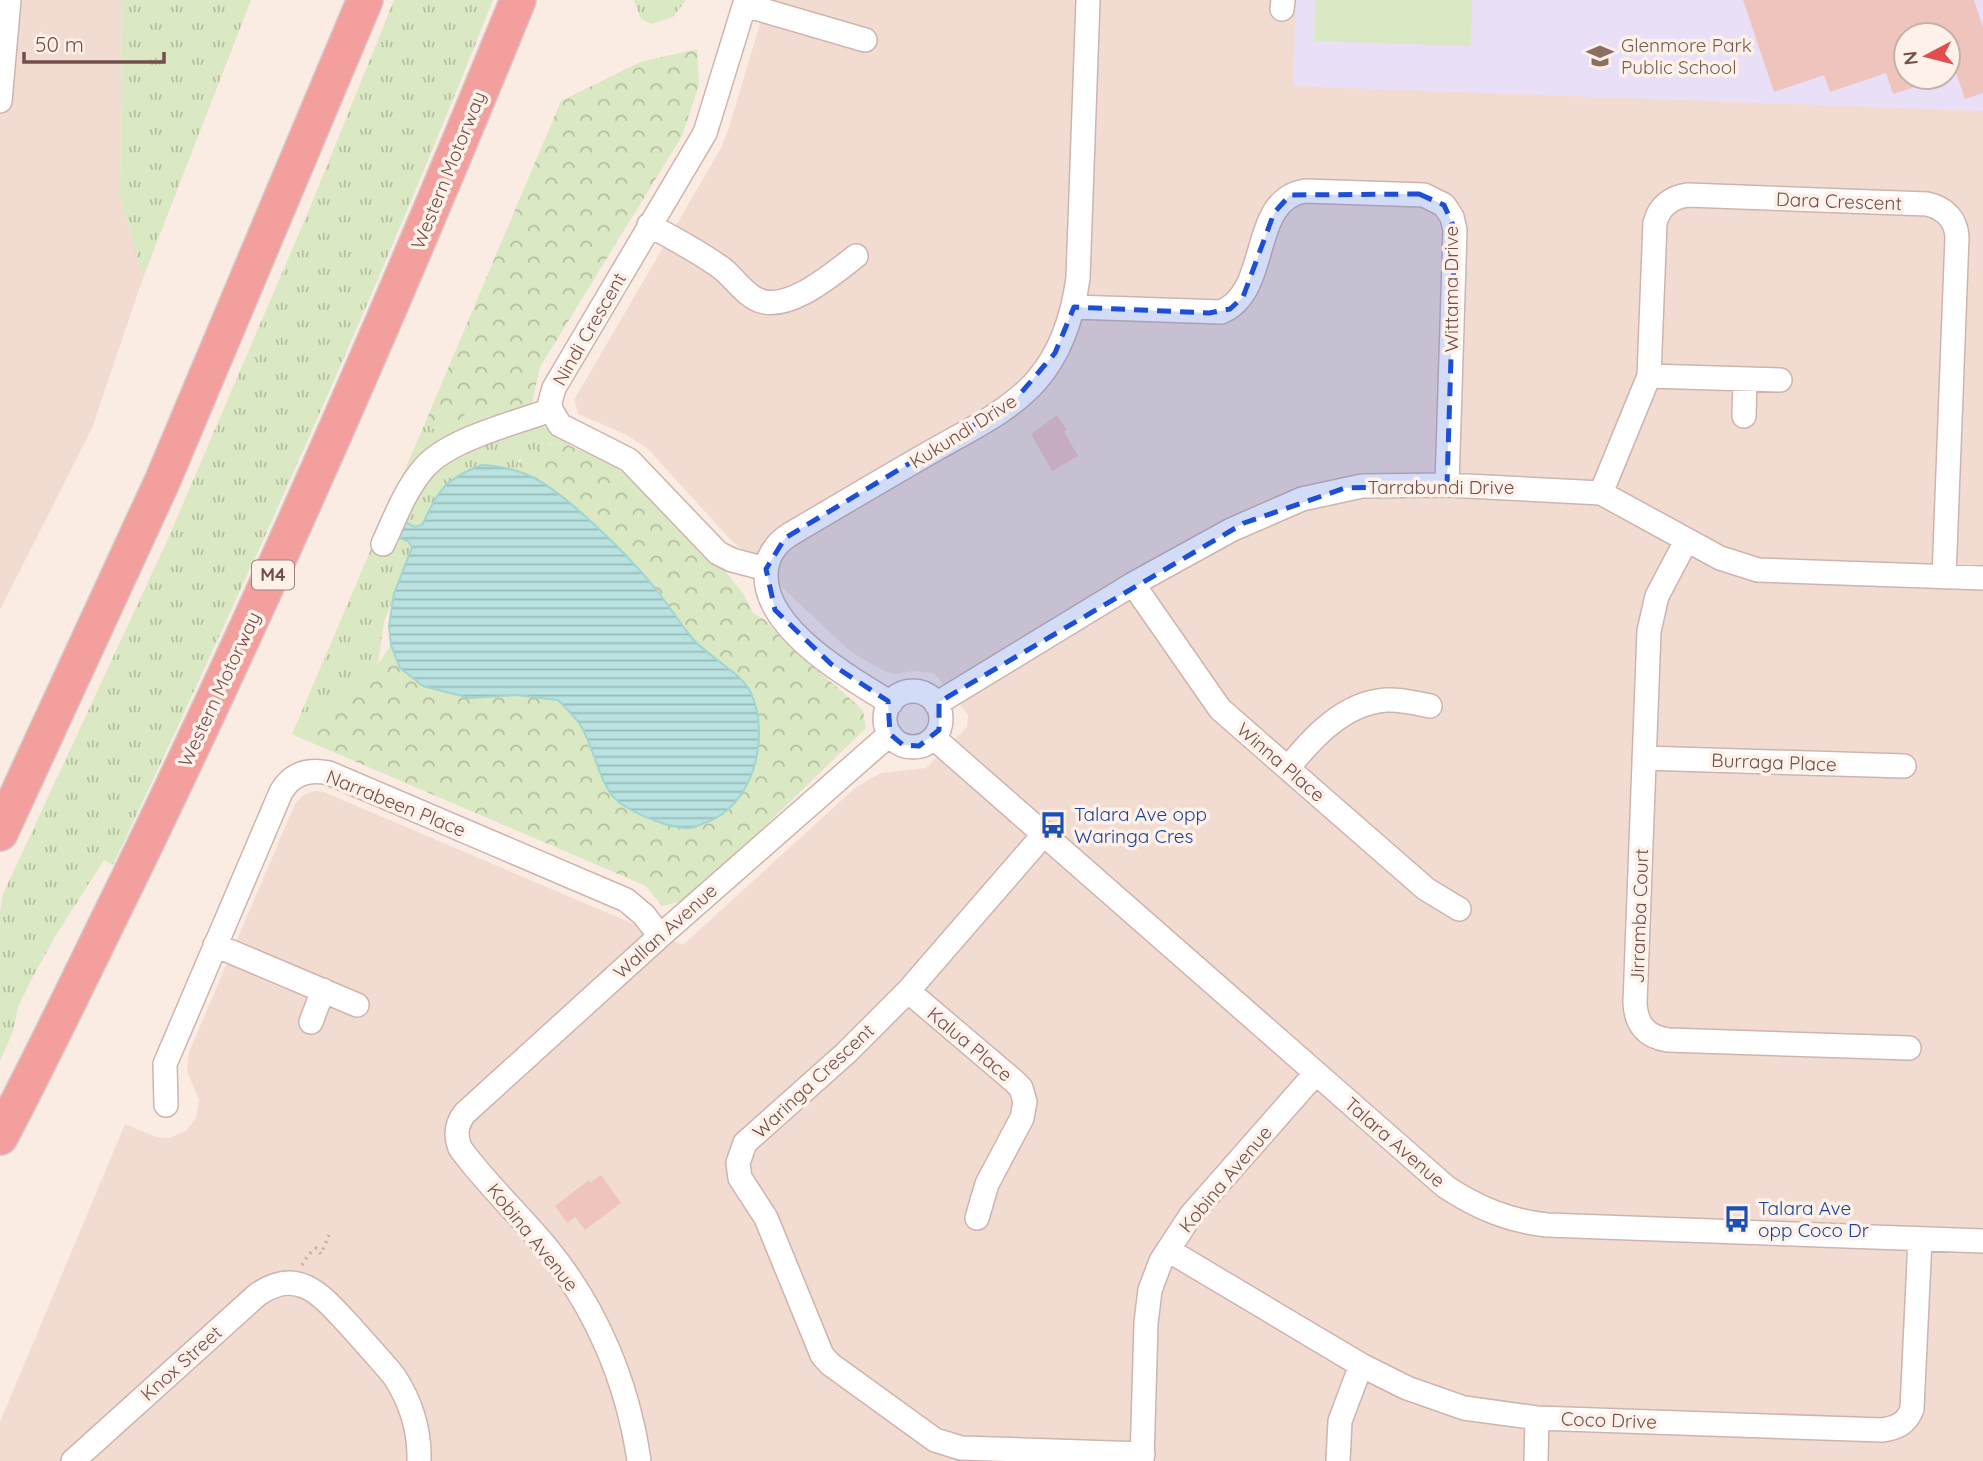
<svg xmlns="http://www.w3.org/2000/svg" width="1983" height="1461" font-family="Quicksand,sans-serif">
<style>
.residential{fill:#f2dcd2;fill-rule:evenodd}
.education{fill:#e9e0f7;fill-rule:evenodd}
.grass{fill:url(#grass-tufts)}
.forest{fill:url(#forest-crowns)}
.garden{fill:#dae8c3}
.water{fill:url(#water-rules);stroke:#a0d5d0;stroke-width:2}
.building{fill:#efc4bc}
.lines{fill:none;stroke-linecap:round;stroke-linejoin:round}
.minor-casing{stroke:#ceb4ad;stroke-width:26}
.highway-casing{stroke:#d5cac9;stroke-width:38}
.path{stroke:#d4a8a0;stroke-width:3.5;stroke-dasharray:2 5;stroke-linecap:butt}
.minor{stroke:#fff;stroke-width:23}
.highway{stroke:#f39f9d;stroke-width:35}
.marked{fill:#1d4ed8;fill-opacity:0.2;stroke:#1d4ed8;stroke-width:5;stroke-dasharray:14 9;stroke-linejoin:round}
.labels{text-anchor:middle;stroke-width:7;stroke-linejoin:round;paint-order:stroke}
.shield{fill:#fef1e9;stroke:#9c807a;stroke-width:2}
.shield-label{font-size:18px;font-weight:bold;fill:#724f4a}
.education-label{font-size:19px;fill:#785e54;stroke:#fef1e9;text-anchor:start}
.street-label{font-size:19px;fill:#724f4a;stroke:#fef1e9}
.transit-label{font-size:19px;fill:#164399;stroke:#fef1e9;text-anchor:start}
</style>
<defs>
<pattern id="grass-tufts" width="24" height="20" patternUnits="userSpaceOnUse" patternTransform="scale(1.75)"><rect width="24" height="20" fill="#dae8c3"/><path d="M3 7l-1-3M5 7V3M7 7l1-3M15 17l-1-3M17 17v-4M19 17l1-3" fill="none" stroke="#b5bea0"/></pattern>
<pattern id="forest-crowns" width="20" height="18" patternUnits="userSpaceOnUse" patternTransform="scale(1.75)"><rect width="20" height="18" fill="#dae8c3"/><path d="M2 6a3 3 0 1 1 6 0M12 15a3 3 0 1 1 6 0" fill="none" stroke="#b5bea0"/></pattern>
<pattern id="water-rules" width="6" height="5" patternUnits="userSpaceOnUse" patternTransform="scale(1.75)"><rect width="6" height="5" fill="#b9e3e0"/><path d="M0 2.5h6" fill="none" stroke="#9bbab8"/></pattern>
</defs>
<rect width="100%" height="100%" fill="#fbece3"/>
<path class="residential" d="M0 0H122L120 196 143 278 92 428 0 610Z
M767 0H1983V1461H0V1422L125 1124 156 1137 169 1138 186 1131 196 1118 199 1100 187 1071 189 1052 295 804 303 795 315 791 324 792 683 945 856 787 881 773 926 768 967 727 968 715 934 673 913 671 895 674 884 671 851 652 729 538 648 449 627 435 578 414 574 400 721 148 729 128ZM1906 35H1948V77H1906Z"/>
<path class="education" d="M1296 0H1983V111L1293 86ZM1906 35H1948V77H1906Z"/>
<path class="grass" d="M122 0H251L143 278 120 196Z
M394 0H493C377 293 247 580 113 865L104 860 56 935 30 982 18 1007 13 1031 0 1061V912L3 894 167 541 309 210Z
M634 0H686L673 17 651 24 641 19Z
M532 403V409L449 442 394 536 408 541 412 550 384 622 378 664 357 695 296 736 292 734 425 423 437 431 465 414 490 417Z
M535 425 545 427 568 443 550 444 519 460 516 471 502 466 435 499 422 525 415 527 401 520 432 465Z"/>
<path class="forest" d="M697 49 699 85 682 136 540 367 532 403 490 417 465 414 454 427 436 431 425 423 561 101 640 62Z
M568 443 570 446 609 462 626 475 698 550 723 568 744 595 753 613 765 620 784 641 863 710 866 728 696 893 679 902 662 906 646 886 296 736 357 695 391 645 400 668 470 698 516 695 558 700 580 724 599 771 720 661C712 655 702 649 694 641 681 627 671 608 659 593 630 556 559 485 516 471 523 447 546 444 568 443Z"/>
<path class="garden" d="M1315 0H1472L1471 46 1314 41Z"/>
<path class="water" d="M482 465C498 466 513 468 528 475 565 491 633 560 658 592 670 607 680 624 693 639 707 656 742 673 751 693 771 737 753 808 704 823 700 825 694 828 689 828 671 829 635 814 620 803 599 788 594 744 579 723 573 715 565 707 558 700L516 695 470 698 423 686 400 668 391 645 389 626 394 594 412 547 408 541 394 536 401 520 415 527 422 525C439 490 444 479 482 465Z"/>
<path class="building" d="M1743 0H1974L1983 27V93L1965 99 1948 50V35H1906V77H1936V80L1893 94 1886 73 1830 92 1824 75 1774 92Z
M1057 415 1067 430 1064 432 1078 456 1052 471 1031 434Z
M601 1175 621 1203 585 1230 575 1217 567 1223 555 1206 589 1180 590 1183Z"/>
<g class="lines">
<defs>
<path id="minor" d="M746 0 705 133 554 388 550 402 551 410 560 425 629 460 718 553 732 560 766 569
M745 5 865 40
M1282 9 1283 0
M0 101 9 0
M649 225C673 238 698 251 720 267 733 276 742 292 756 299 786 315 834 273 856 256
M1074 307 1221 312C1272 291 1248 200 1305 191L1424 195 1444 205 1452 217 1455 230 1447 485
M1649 376 1780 380
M1744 416 1745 379
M1601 493 1649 376 1655 223C1659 206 1672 197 1688 195L1927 204C1945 208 1956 219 1957 237L1944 577
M1686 541 1657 596 1649 631 1635 1003C1636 1024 1646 1037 1668 1040L1909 1048
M383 544C395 518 405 490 424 468 449 439 515 423 551 410
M1133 584 1220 709 1426 889 1459 909
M885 719a28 28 0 1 1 56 0a28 28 0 1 1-56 0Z
M891 703C849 678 765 629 766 575 766 558 775 544 789 535 838 506 887 477 936 449 971 429 1010 411 1037 380 1062 351 1073 315 1078 278L1088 0
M936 704 1133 584 1231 530 1302 499 1362 486 1447 485 1601 493 1720 558 1758 570 1983 578
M934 738 1446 1187C1478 1208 1509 1221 1547 1225L1983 1241
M1644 758 1904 766
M1288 768C1313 737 1344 703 1386 700 1401 699 1416 703 1430 706
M1045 833 908 991 846 1053 745 1143 738 1163 740 1178 766 1218 822 1355 830 1364 935 1440 961 1448 1143 1454
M215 945 357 1005
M908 991 1014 1081 1021 1088 1025 1102 1022 1118 987 1184 977 1218
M311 1022 323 990
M166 1105 165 1064 281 792C292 773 309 769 329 773L626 900 644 915 660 936
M1168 1250 1361 1365 1407 1388 1464 1408 1537 1418 1882 1430C1897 1428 1907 1423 1912 1409L1920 1239
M73 1461 257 1295C299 1265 323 1297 351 1327 365 1343 380 1359 394 1376 411 1402 420 1429 419 1461
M639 1461C628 1384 597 1309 547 1248 519 1214 486 1184 460 1148 455 1135 456 1124 465 1113L660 936 890 734
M1142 1461 1146 1323 1150 1290 1161 1261 1191 1215 1315 1074
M1338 1461 1340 1421 1361 1365
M1536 1461 1537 1418"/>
<path id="highway" d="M0 833 162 482 365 0
M0 1137C45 1052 86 965 129 878 269 590 397 297 518 0"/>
</defs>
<use href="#minor" class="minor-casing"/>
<use href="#highway" class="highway-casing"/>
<path class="path" d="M302 1265 308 1255 316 1248 321 1254 329 1235"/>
<use href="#minor" class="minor"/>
<use href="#highway" class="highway"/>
</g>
<path class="marked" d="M1419 194 1444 205 1455 230 1447 485 1345 488 1244 523 939 702V730L919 746 903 745 890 734 888 701 831 664 775 610 766 569 785 538 1015 400 1055 353 1074 307 1209 313 1230 309 1243 297 1274 213 1290 195Z"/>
<defs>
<symbol id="school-bare" viewBox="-9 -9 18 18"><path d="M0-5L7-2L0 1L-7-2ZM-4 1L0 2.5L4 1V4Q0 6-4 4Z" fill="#8d6e63" stroke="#fef1e9" stroke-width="2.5" paint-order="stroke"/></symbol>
<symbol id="bus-bare" viewBox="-9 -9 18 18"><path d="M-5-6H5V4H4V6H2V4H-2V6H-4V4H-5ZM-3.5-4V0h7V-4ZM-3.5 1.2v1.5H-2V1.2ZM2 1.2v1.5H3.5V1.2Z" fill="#1a4fb4" stroke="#fef1e9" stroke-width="2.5" paint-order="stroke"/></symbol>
</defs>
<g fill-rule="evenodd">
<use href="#school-bare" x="1581" y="37" width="38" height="38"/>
<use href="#bus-bare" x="1034" y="806" width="38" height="38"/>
<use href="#bus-bare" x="1718" y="1200" width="38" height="38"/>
</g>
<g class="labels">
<rect class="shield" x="252" y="560.5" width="42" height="29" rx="5"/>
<g class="shield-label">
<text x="273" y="581">M4</text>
</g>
<g class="education-label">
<text x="1621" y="52">Glenmore Park<tspan x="1621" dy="22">Public School</tspan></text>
</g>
<g class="street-label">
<text transform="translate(448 170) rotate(-68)" y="7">Western Motorway</text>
<text transform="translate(1839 201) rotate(2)" y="7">Dara Crescent</text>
<text transform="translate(1451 289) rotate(-90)" y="7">Wittama Drive</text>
<text transform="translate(589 329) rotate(-60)" y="7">Nindi Crescent</text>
<text transform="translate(963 431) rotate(-32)" y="7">Kukundi Drive</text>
<text x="1441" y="494">Tarrabundi Drive</text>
<text transform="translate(219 689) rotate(-65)" y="7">Western Motorway</text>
<text transform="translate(1281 762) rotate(41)" y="7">Winna Place</text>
<text transform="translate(1774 762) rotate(2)" y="7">Burraga Place</text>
<text transform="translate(396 803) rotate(22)" y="7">Narrabeen Place</text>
<text transform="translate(1639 916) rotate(-88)" y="7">Jirramba Court</text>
<text transform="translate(665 931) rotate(-42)" y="7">Wallan Avenue</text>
<text transform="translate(970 1044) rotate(40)" y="7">Kalua Place</text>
<text transform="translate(813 1081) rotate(-43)" y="7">Waringa Crescent</text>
<text transform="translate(1395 1142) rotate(41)" y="7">Talara Avenue</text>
<text transform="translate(1225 1179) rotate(-50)" y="7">Kobina Avenue</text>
<text transform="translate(533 1237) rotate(51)" y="7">Kobina Avenue</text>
<text transform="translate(181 1363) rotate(-42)" y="7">Knox Street</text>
<text transform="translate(1609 1420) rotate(2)" y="7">Coco Drive</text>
</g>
<g class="transit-label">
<text x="1074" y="821">Talara Ave opp<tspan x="1074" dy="22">Waringa Cres</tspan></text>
<text x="1758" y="1215">Talara Ave<tspan x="1758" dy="22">opp Coco Dr</tspan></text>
</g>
</g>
<g transform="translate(1927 56) rotate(263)"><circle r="33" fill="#fef1e9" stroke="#c6b0a9" stroke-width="2"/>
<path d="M0-5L12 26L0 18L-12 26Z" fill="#e04e50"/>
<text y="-10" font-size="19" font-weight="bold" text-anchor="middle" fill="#724f4a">N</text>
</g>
<path d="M24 52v10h140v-10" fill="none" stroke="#724f4a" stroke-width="3.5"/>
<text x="35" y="52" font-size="21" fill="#724f4a" stroke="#fef1e9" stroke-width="5" paint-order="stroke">50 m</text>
</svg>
